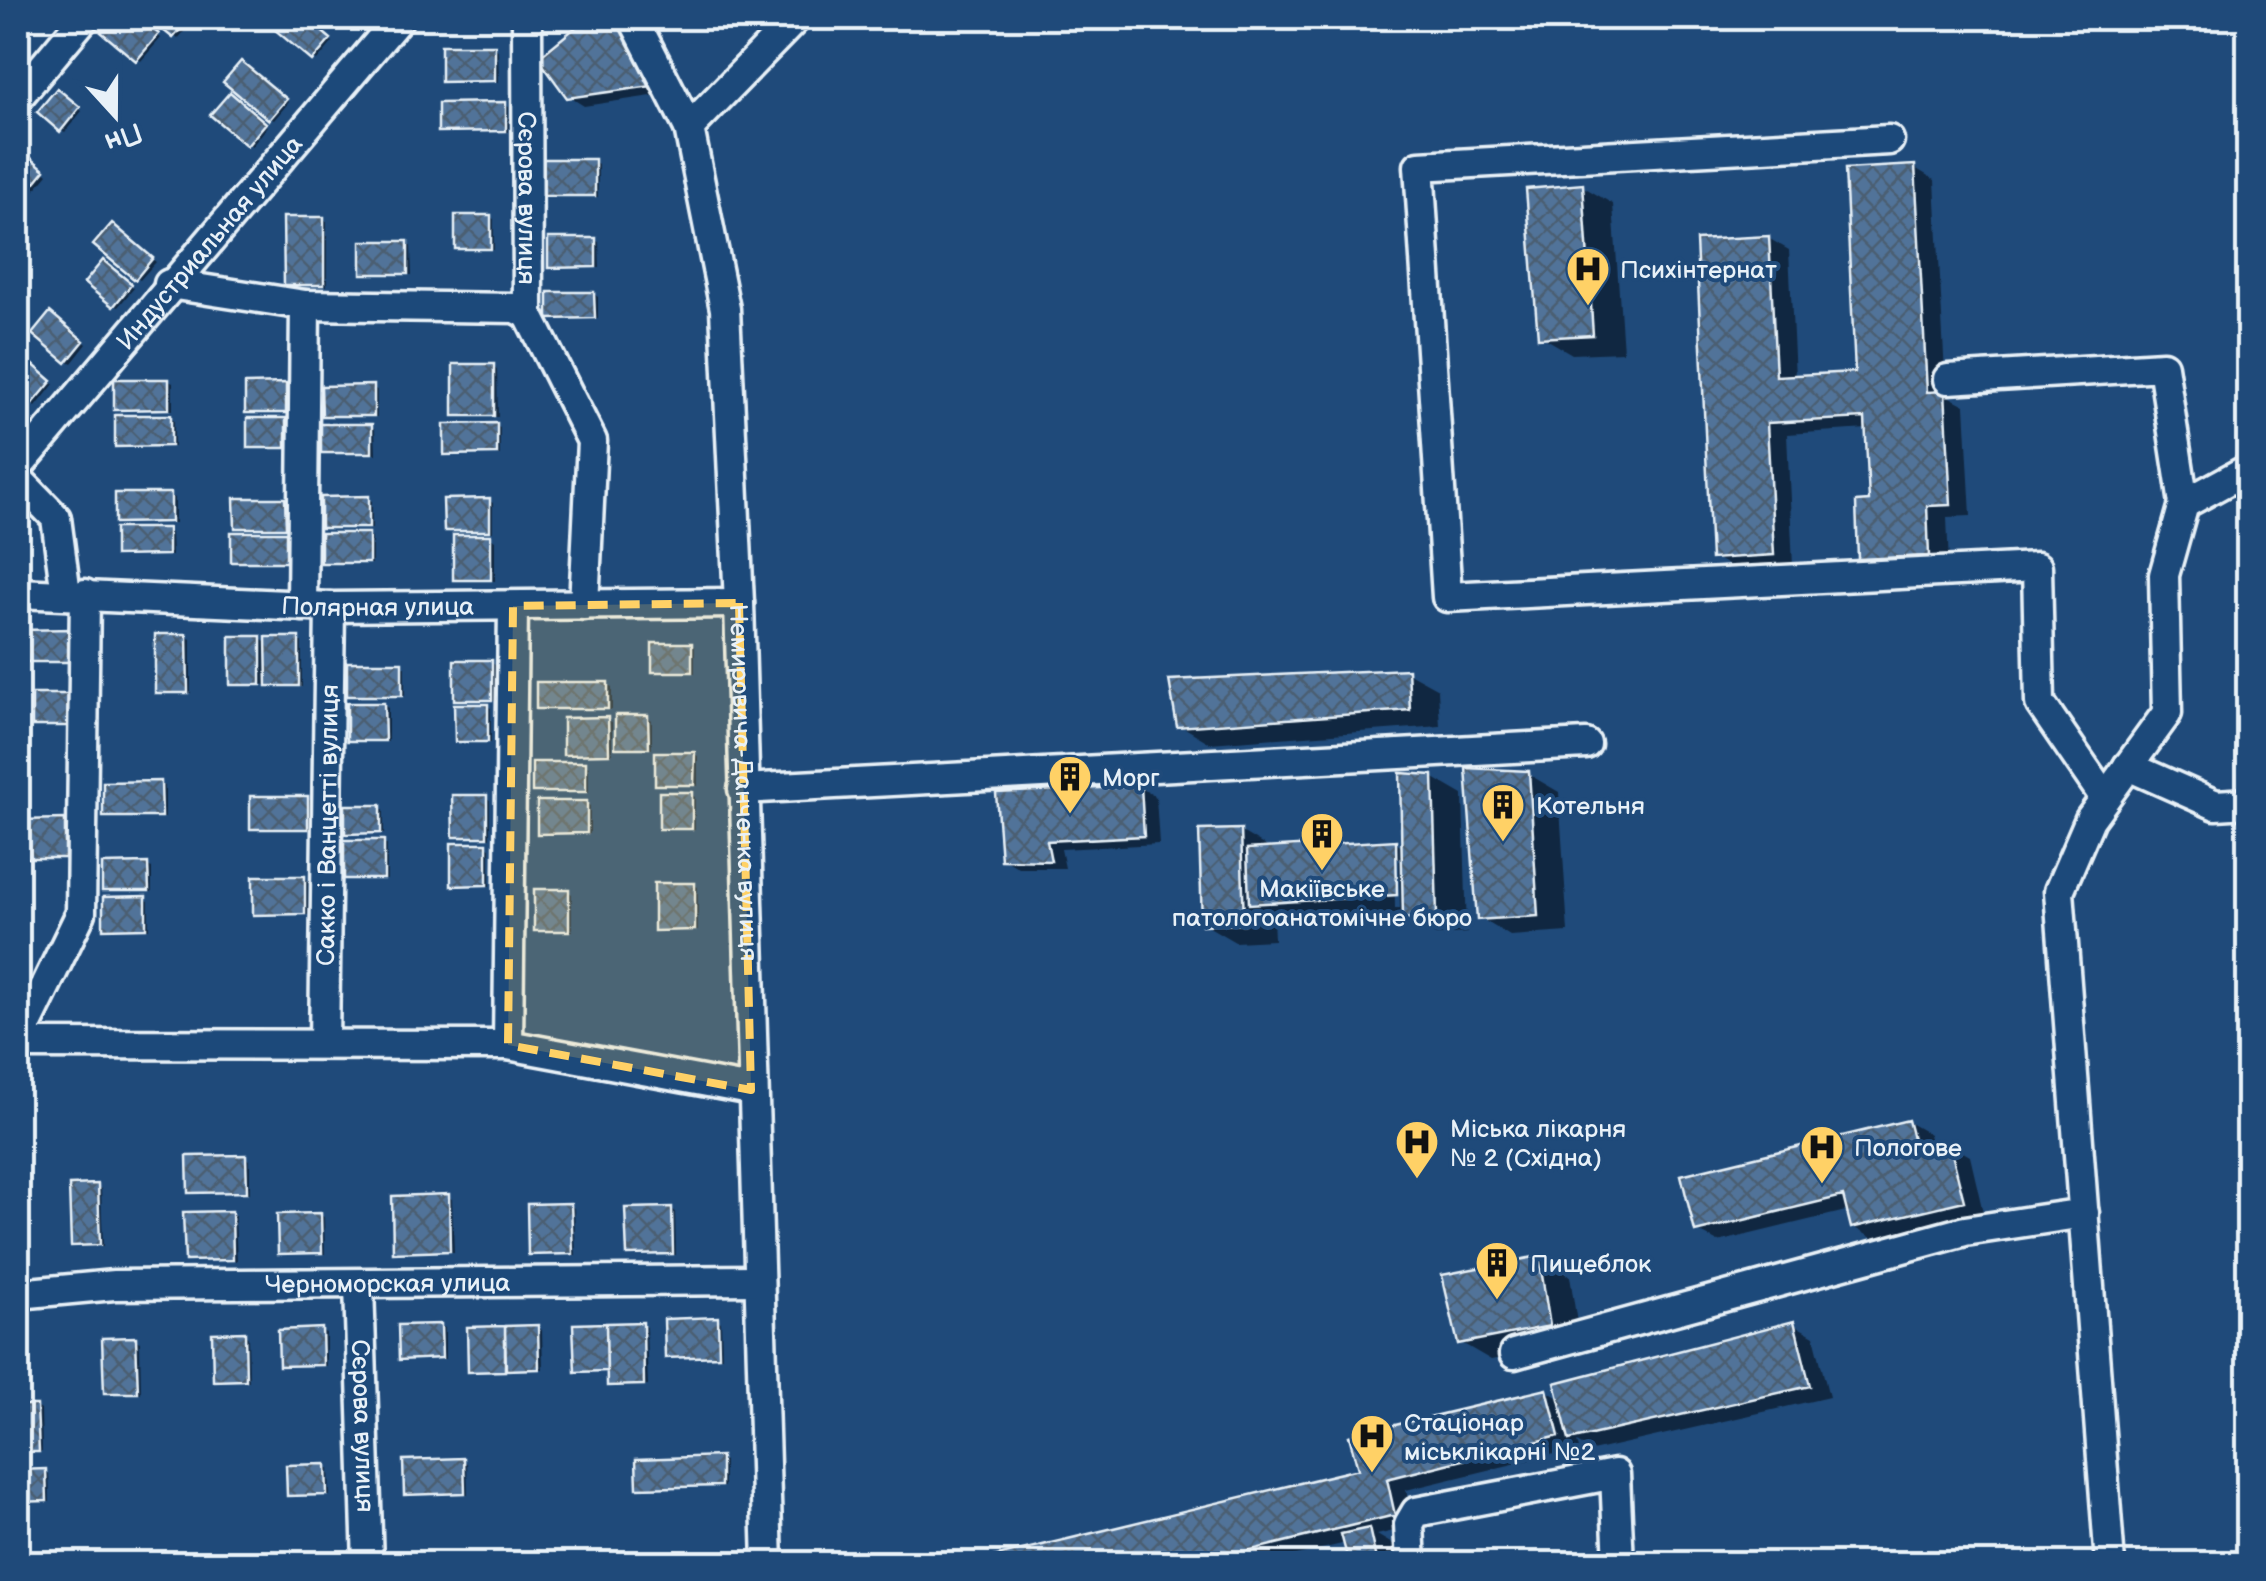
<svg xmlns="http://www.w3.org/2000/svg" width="2266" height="1581" font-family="'Balsamiq Sans',sans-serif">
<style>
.shadow{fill:#0007;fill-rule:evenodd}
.building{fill:url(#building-cross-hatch);stroke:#e8f1f8;stroke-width:2.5}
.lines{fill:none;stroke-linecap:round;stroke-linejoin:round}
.minor-casing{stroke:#e8f1f8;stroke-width:35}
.minor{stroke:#1f4a7a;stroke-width:28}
.marked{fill:#ffd166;fill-opacity:0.2;stroke:#ffd166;stroke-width:8;stroke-dasharray:20 12;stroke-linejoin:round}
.labels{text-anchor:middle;stroke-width:8;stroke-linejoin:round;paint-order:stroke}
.street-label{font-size:25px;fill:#e8f1f8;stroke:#1f4a7a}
.poi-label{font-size:25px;fill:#e8f1f8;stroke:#1f4a7a;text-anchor:start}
</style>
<defs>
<pattern id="building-cross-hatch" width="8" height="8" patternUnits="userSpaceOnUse" patternTransform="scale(2.5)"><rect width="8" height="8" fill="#517399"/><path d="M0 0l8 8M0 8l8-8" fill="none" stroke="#4c5e72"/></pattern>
</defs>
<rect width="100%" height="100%" fill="#1f4a7a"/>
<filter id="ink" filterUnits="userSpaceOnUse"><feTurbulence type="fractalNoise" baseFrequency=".01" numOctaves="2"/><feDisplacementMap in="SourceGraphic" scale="20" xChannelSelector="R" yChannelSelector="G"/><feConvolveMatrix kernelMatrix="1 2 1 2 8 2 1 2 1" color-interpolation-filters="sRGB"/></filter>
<g filter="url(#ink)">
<path class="shadow" d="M116 18H137L161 38 141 61 105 31Z
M151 18H195L178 39Z
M287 18H304L333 42 317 61 277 29Z
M591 18H627L665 94 584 106 568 96 542 59Z
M495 48 498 50 499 82 444 80Z
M246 66 289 102 274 120 270 118Z
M61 93 82 111 65 132 61 130Z
M234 98 268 126 252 146 248 144Z
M505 105 509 107V132L440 130Z
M18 149 48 174 33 192 18 180Z
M594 161 598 164V197L546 195Z
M1915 168 1935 180 1946 395 1965 405 1971 516 1947 517 1949 566 1882 570 1861 558 1872 504 1868 429 1787 434 1793 566 1735 569 1714 557 1768 238 1789 250 1795 378 1858 374Z
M1582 186 1613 204 1623 352 1572 354 1541 336Z
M18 193 26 200 18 210Z
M490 217 494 219V250L458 248Z
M323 219 327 222V286H290L286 284Z
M116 229 156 262 140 280 137 278Z
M595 240 599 242 600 268 551 266Z
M407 243 411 246 412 275 364 273Z
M108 266 134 288 118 307 115 305Z
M594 294 598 297V319L551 317Z
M54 317 87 344 72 363 68 361Z
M22 358 54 384 36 407 18 393V364Z
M494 367 497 369 498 417 456 415Z
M169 381 173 383V410L117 408Z
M285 386 289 388V414L248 412Z
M373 388 377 390V417L324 415Z
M170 417 174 420V447L117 445Z
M285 420 289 422V449L250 447Z
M371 426 375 429 376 454 324 451Z
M496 426 500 428V455L447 453Z
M171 496 175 498V523L117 521Z
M368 499 372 501V529L323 527Z
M285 500 289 503V528L237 527Z
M490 501 493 503V532L446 529Z
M168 530 171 533 172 556 118 554Z
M285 535 289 537V563L234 561Z
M368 536 372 538V564L324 562Z
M491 537 495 540V581L456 579Z
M2243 595H2248V791Z
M187 637 191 639V693L162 694 158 691Z
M260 639 269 644 302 642V687L233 683Z
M691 645 695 647V673L655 671Z
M491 662 495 665V701L456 698Z
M401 665 405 667V696L349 694Z
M1407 672 1438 689 1440 726 1210 743 1180 725Z
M608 685 612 687V710L539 708Z
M384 705 388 708V742L349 740Z
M487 706 491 708V743L457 741Z
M648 717 652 720V749L618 747Z
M608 720 612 722V755L566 753Z
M694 754 698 756V786L657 784Z
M585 765 589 767V793L535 791Z
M1528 774 1559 792 1568 932 1510 936 1480 918Z
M1432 777 1463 795 1467 933 1436 935 1405 917V913L1282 920 1273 915 1274 940 1235 942 1204 924 1240 831 1272 850 1395 843 1404 848ZM1394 859H1399L1400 908H1395Z
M161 784 165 786V818L105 816Z
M1141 788 1156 797 1159 844 1061 849 1065 868H1019L1004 859Z
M691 794 695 797V830L662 828Z
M486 797 490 800V838L455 836Z
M307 798 311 800V830L253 828Z
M586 803 590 806V834L540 833Z
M380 807 384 810V834L347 832Z
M64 821 68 824V859L18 857V822Z
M383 843 387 845V880L347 877Z
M486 846 490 848V886L454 884Z
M148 866 152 868V892L105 890Z
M304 878 308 880V915L255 913Z
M694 885 698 887V931L657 929Z
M568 891 572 894V932L537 930Z
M145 899 149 901V929L105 927Z
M1908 1122 1929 1134 1932 1148 1949 1144 1970 1156 1983 1212 1874 1239 1853 1227 1850 1210 1718 1242 1697 1231Z
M246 1158 250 1160V1193L190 1191Z
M97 1187 101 1189 103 1246 78 1247 74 1245Z
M448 1197 452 1199 454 1252 396 1251Z
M570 1205 574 1208 576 1255 530 1254Z
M671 1209 675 1211 676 1255 629 1254Z
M232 1213 235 1216 237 1261 187 1260Z
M320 1215 324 1217 325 1254 280 1252Z
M1539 1258 1570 1276 1580 1343 1491 1360 1460 1342Z
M717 1320 721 1322 722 1357 667 1356Z
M1793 1324 1814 1336 1829 1397 1592 1451 1577 1442 1579 1448 1406 1490 1415 1526 1377 1535 1399 1548 1403 1564H1351L1346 1543 1260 1564H975L1361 1471 1547 1391 1562 1400Z
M642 1325 646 1327 648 1386 614 1387 609 1372 577 1371Z
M441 1326 445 1328V1359L401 1358Z
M538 1328 542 1330 543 1369 471 1370 470 1330Z
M322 1331 326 1333V1366L282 1365Z
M244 1335 248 1337 249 1381 215 1380Z
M136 1340 140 1342 141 1394H110L106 1392Z
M37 1407 41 1410 42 1452 18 1453V1408Z
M720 1459 724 1461V1487L639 1486Z
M463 1461 467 1463 468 1494H406Z
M325 1467 329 1469 330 1496 289 1495Z
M45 1471 49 1474 50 1502 18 1503V1472Z"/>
<path class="building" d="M113 18H139L159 34 136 61 101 32Z
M148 18H190L173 38Z
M284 18H306L331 39 312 61 274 29Z
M587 18H618L652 86 567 98 538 58Z
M441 45H495V81L441 82Z
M241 61 287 99 269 120 223 82Z
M57 88 80 107 60 132 37 112Z
M230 92 266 123 247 146 210 115Z
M506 102V131L438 132V103Z
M18 147 45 170 27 192 18 183Z
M543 159H595V196H543Z
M1915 165 1927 392 1945 391 1951 505 1927 506 1929 556 1858 559 1856 502 1869 501 1865 418 1767 423 1774 555 1711 559 1696 240 1769 236 1776 376 1855 372 1845 169Z
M1583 184 1593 335 1538 338 1526 189Z
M455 215H491V249H455Z
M283 217H324V285H284Z
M112 223 153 258 135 280 93 245Z
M548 238H596V267L548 268Z
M361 241H408V274H361Z
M103 260 132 284 113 307 84 283Z
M548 292H594L595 318 548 319Z
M50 312 84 341 66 363 32 334Z
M22 355 52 381 30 407 18 396V360Z
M453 364H494V416H453Z
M114 379H169V409L114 410Z
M286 383V413H245V384Z
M374 385V416H322L321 386Z
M115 415H171V446L115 447Z
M247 418H286V448H247Z
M497 423V454L444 455V424Z
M321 424H372V453H321Z
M115 493H171V522L115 523Z
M369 496V528H321V497Z
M234 498H285L286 528H235Z
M490 498V531H444L443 499Z
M115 528H168V555L115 556Z
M231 532H286V562H231Z
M321 533H369V563H321Z
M453 535H491V580H453Z
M2240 593H2248V792H2246Z
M72 629 73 662H19V630Z
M155 634H187L188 693H155Z
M230 636H261V685H230Z
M266 637H299V686H267Z
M652 643H692V672H652Z
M454 660H492V700H454Z
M347 662H402V696H347Z
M1408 669 1410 710 1177 727 1169 680Z
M536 682H608V709H536Z
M32 694H72V726H32Z
M347 703H384L385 741H347Z
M454 704H488V742H455Z
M615 715H648L649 748H615Z
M608 717 609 754 563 755V718Z
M655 752H695L694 785H655Z
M532 762H586V792H532Z
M1466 768 1529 771 1538 916 1477 920Z
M1400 773 1433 775 1437 916 1403 919Z
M161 781 162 817H103V782Z
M1141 786 1144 836 1047 841 1051 861 1001 860 996 793Z
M659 792H692V829H659Z
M452 795H487V837H453Z
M250 796H308V829H250Z
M537 801H587V833L537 834Z
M345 805H381V833L345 834Z
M65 819V858H18V820Z
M1241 829 1244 924 1202 925 1199 830Z
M344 840H384V879H344Z
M1396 840 1397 895 1249 904 1247 849Z
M451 843H487V885L451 886Z
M148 863 149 891H102V864Z
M253 876H305V914L253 915Z
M654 883H695V930L654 931Z
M534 889H569V931H534Z
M146 896V928L103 929V897Z
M1908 1120 1916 1150 1949 1142 1964 1201 1851 1228 1843 1196 1695 1232 1681 1175Z
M246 1155 247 1192 188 1193 187 1156Z
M98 1184 100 1245 71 1246 69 1185Z
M449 1194 450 1251 393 1253 392 1196Z
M571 1203 573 1254 528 1255 527 1204Z
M672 1207 673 1254 627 1255 625 1208Z
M232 1211 233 1260 185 1261 183 1212Z
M321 1213 322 1253 278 1254 277 1214Z
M1539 1256 1550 1326 1458 1344 1442 1275Z
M718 1317 719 1356 665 1358 664 1319Z
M1794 1321 1810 1386 1569 1440 1555 1383Z
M643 1322 644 1385 607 1386 606 1323Z
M606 1323 607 1371 575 1372 573 1324Z
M441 1324 442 1358 399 1360 398 1325Z
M538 1325 539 1369 506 1370 505 1326Z
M505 1326V1371L468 1372 467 1327Z
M322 1328 323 1365 279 1366 278 1330Z
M245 1332 246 1380 213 1381 212 1333Z
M136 1337 138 1393H104L102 1338Z
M1547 1389 1559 1436 1387 1479 1395 1515 1194 1564H964L1358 1469 1349 1436Z
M18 1405H37L39 1452H18Z
M721 1456V1486L637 1488 636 1459Z
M464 1458 465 1493 404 1495 403 1460Z
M326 1464 327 1495 287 1496 286 1465Z
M46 1469 47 1501 18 1502V1470Z
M1369 1528 1377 1564H1349L1341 1534Z"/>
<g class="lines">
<defs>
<g id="minor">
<path id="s1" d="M527 18 528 314 592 441 584 605"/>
<path id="s2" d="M633 18 689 128 725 309 739 603 768 1564"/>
<path d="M18 97 84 18"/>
<path d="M689 128 796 18"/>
<path d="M1889 140 1419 166 1447 597 2037 567 2040 703 2105 798"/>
<path d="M169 284 305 305 302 606"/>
<path d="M305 305 516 308 528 314"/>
<path d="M1948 379 2163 366 2184 504"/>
<path id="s3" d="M18 467 399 18"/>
<path d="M18 479 56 518 66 594"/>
<path id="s4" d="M18 593 330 607 739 603"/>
<path d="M2128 766 2216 805 2248 803"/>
<path d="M743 789 1586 744"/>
<path d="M18 1043 81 913 85 594"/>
<path id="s5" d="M324 1043 330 607"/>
<path d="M18 1044 508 1045 751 1090"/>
<path d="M508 1045 513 606"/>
<path id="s6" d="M359 1286 368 1564"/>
<path id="s7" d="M18 1294 114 1285 757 1280"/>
<path d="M1514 1354 1965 1231 2084 1213"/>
<path d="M1411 1564 1409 1524 1416 1512 1615 1474 1619 1564"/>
<path d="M2110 1564 2059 891 2090 819 2167 713 2164 575 2184 504 2248 469"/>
</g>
</defs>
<use href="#minor" class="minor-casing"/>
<use href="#minor" class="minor"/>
</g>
</g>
<path class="marked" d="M739 603 751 1090 508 1045 513 606Z"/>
<defs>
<symbol id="hospital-pin" viewBox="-11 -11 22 30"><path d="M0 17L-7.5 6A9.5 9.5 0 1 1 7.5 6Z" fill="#ffd166" stroke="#1f4a7a"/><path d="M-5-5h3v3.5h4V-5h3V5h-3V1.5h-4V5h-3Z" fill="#111"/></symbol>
<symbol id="building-pin" viewBox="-11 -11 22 30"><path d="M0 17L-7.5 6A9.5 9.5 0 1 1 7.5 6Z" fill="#ffd166" stroke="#1f4a7a"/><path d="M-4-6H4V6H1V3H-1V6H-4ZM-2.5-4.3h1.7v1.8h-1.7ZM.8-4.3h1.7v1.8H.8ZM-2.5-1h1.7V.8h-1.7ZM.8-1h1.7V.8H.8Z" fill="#111"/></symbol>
</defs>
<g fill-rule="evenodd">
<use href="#hospital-pin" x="1563" y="244" width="50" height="68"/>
<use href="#building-pin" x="1045" y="752" width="50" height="68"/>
<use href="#building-pin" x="1478" y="780" width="50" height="68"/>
<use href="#building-pin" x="1297" y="809" width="50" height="68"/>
<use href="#hospital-pin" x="1392" y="1117" width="50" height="68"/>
<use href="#hospital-pin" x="1797" y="1122" width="50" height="68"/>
<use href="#building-pin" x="1472" y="1238" width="50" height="68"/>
<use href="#hospital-pin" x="1347" y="1411" width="50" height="68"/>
</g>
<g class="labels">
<g class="street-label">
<text dy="9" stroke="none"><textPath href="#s1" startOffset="180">Сєрова вулиця</textPath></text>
<text dy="9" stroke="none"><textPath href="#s3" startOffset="295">Индустриальная улица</textPath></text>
<text dy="9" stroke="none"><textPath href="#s4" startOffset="360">Полярная улица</textPath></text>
<text dy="9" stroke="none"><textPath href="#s2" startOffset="782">Немировича-Данченка вулиця</textPath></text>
<text dy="9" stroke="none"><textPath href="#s5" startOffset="218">Сакко і Ванцетті вулиця</textPath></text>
<text dy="9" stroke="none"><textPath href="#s7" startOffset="370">Черноморская улица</textPath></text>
<text dy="9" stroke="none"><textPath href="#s6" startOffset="140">Сєрова вулиця</textPath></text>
</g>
<g class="poi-label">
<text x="1620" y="278">Психінтернат</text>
<text x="1102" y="786">Морг</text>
<text x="1536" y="814">Котельня</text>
<text x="1322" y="897" text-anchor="middle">Макіївське<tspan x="1322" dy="29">патологоанатомічне бюро</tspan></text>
<text x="1450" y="1137">Міська лікарня<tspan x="1450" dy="29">№ 2 (Східна)</tspan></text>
<text x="1854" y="1156">Пологове</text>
<text x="1530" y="1272">Пищеблок</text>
<text x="1404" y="1431">Стаціонар<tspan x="1404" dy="29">міськлікарні №2</tspan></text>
</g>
</g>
<rect width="2266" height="1581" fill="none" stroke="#1f4a7a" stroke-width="60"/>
<rect x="30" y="30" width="2206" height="1521" fill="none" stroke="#e8f1f8" stroke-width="4" filter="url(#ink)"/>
<g transform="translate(115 115) rotate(159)" stroke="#1f4a7a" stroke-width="8" paint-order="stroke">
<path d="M0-8L18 38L0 25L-18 38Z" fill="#e8f1f8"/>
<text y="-15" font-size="28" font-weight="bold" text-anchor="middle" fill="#e8f1f8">Пн</text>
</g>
</svg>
